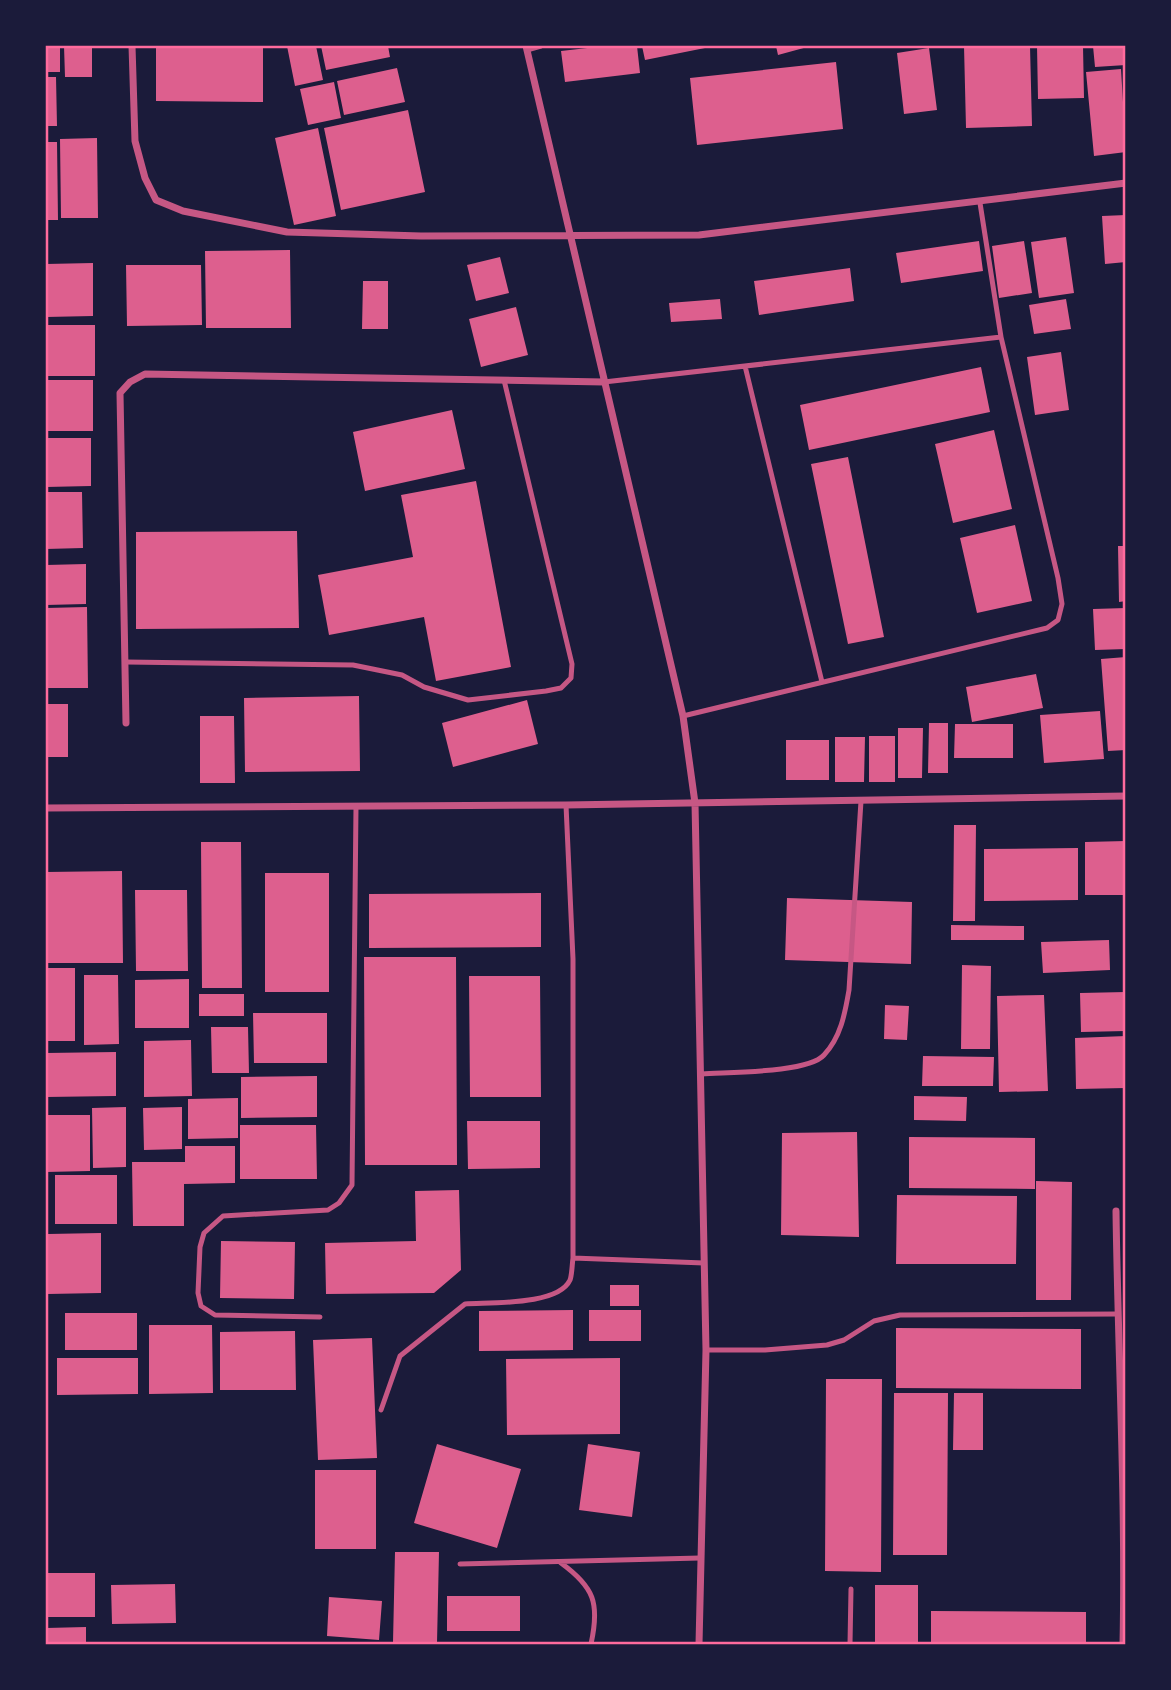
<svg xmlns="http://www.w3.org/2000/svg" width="1171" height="1690" font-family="Bitter,serif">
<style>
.building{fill:#dd5f8e}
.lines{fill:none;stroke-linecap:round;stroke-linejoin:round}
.service{stroke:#c65784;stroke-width:5}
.minor{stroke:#c65784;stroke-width:7}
.neatline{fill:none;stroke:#ff6b9d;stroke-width:2.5}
</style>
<rect width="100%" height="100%" fill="#1b1b3a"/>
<path class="building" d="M46 46H60V72H46Z
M64 46H92V77H65Z
M156 46H263V102L156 101Z
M287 46H316L323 80 295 86Z
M321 46H388L390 57 326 70Z
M605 46H637L640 73 565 82 561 51Z
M642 46H710V47L645 60Z
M776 46H811L778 55Z
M964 46H1030L1032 126 966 128Z
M1037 46H1083L1084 98 1038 99Z
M1093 46H1126V65L1095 67Z
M929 48 937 110 904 114 897 53Z
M836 62 843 129 697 145 690 78Z
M397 68 405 102 344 115 337 81Z
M1121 69 1126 152 1094 156 1086 72Z
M46 77H56L57 126H46Z
M334 82 341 118 308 125 300 89Z
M408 110 425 192 341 210 324 128Z
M318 128 336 216 294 225 275 138Z
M97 138 98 218H61L60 139Z
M46 142H57L58 220H46Z
M1126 215V262L1105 264 1102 216Z
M1066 237 1074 293 1039 298 1031 242Z
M979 241 983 271 901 283 896 253Z
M1024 241 1032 293 999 298 992 246Z
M290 250 291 328H206L205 251Z
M500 257 509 293 476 301 467 265Z
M93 263V316L46 317V264Z
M126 265H201L202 325 127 326Z
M850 268 854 301 759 315 754 281Z
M363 281H388V329H362Z
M720 299 722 319 671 322 669 303Z
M1066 299 1071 329 1034 334 1029 305Z
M516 307 528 355 481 367 469 319Z
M46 325H95V376H46Z
M1061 352 1069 410 1035 415 1027 357Z
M981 367 990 412 809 450 800 405Z
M46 380H93V431H46Z
M452 410 465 469 365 491 353 432Z
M994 430 1012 509 953 523 935 444Z
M46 438H91V486L46 487Z
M848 457 884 637 848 644 811 464Z
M476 481 511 667 436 681 424 617 329 635 318 575 413 557 401 495Z
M46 492H82L83 548 46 549Z
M1015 525 1032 601 977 613 960 538Z
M297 531 299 628 136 629V532Z
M1118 546H1126V601L1119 602Z
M86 564V604L46 605V565Z
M87 607 88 688H46V608Z
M1126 608V649L1095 650 1093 609Z
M1126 657V750L1108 751 1101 659Z
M1036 674 1043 708 972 722 966 687Z
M359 696 360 771 245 772 244 698Z
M527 700 538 744 453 767 442 723Z
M46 704H68V757H46Z
M1100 711 1104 759 1044 763 1040 715Z
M200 716H234L235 783H200Z
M929 723H948V773H928Z
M955 724H1013V758H954Z
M898 728H923L922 778H898Z
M869 736H895V782H869Z
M835 737H865L864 782H835Z
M786 740H829V780H786Z
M954 825H976L975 921H953Z
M1126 841V895H1085V842Z
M201 842H241L242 988H202Z
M1078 848V900L984 901V849Z
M122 871 123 963H46V872Z
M265 873H329V992H265Z
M135 890H187L188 971H136Z
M541 893V947L369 948V894Z
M787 898 912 902 911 964 785 960Z
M951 925 1024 926V940H951Z
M1109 940 1110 970 1043 973 1041 942Z
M364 957H456L457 1165H365Z
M962 965 991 966 990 1049H961Z
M46 968H75V1041H46Z
M84 975H118L119 1044 84 1045Z
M469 976H540L541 1097H470Z
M189 979V1028H135V980Z
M1126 992V1031L1081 1032 1080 993Z
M199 994H244V1016H199Z
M1044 995 1048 1091 999 1092 997 996Z
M885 1005 909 1006 907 1040 884 1039Z
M253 1013H327V1063H254Z
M211 1027H248L249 1073H212Z
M1126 1036V1088L1076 1089 1075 1038Z
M191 1040 192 1096 144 1097V1041Z
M116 1052V1096L46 1097V1053Z
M923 1056 994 1057 993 1086H922Z
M317 1076V1117L241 1118V1077Z
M914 1096 967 1097 966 1121 914 1120Z
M238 1098V1138L188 1139V1099Z
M126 1107V1167L93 1168 92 1108Z
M182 1107V1149L144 1150 143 1108Z
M46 1115H90V1171L46 1172Z
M467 1121H540V1168L468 1169Z
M240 1125H316L317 1179H240Z
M857 1132 859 1237 781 1235 782 1133Z
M909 1137 1035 1138V1189L909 1188Z
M185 1146H235V1183L184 1184V1226H133L132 1162H185Z
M55 1175H117V1224H55Z
M1036 1181 1072 1182 1071 1300H1036Z
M459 1190 461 1270 434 1293 326 1294 325 1243 416 1241 415 1191Z
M897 1195 1017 1196 1016 1264H896Z
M101 1233V1293L48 1294V1234Z
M221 1241 295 1242 294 1299 220 1298Z
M610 1285H639V1306H610Z
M573 1310V1350L479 1351V1311Z
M589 1310H641V1341H589Z
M65 1313H137V1350H65Z
M149 1325H212L213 1393 149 1394Z
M896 1328 1081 1329V1389L896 1388Z
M295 1331 296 1390H220V1332Z
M372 1338 377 1458 318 1460 313 1340Z
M57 1358H138V1394L57 1395Z
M620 1358V1434L507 1435 506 1359Z
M826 1379H882L881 1572 825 1571Z
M894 1393H948L947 1555H893Z
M954 1393H983V1450H953Z
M437 1444 521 1469 497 1548 414 1523Z
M588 1444 640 1452 632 1517 579 1510Z
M315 1470H376V1549H315Z
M395 1552H439L437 1643 393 1642Z
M46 1573H95V1617H46Z
M175 1584 176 1623 112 1624 111 1585Z
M875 1585H918V1644H875Z
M447 1596H520V1631H447Z
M329 1597 382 1601 379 1640 327 1636Z
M931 1611 1086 1612V1644H931Z
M86 1627V1644H46V1628Z"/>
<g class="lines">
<path class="service" d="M527 50 541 46
M980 203 1001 337
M745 366 822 682
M604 382 1001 337 1058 578 1062 604 1058 620 1047 628 683 716
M126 662 353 665 402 675 424 687 468 700 546 691 561 688 571 678 572 664 504 380
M702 1074C728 1072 808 1073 824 1055 841 1037 845 1013 849 990L861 801
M573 1258 704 1263
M320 1317 215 1315 201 1306 198 1293 200 1247 204 1233 223 1216 328 1210 339 1203 352 1185 356 807
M706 1350H765L827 1345 844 1340 874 1321 900 1315 1118 1314
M381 1410 400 1356 465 1304C489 1302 558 1306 570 1280 572 1275 572 1265 573 1258V959L566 805
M561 1563C594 1587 600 1603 591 1644
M460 1564 700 1558
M850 1644 851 1589"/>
<path class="minor" d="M132 46 135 141 145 178 156 200 183 211 287 232 421 236 699 235 1126 183
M526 46 683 716 695 803 706 1350 699 1644
M126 723 120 393 130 382 145 374 604 382
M46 808 566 805 1126 796
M1116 1211C1118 1356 1126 1500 1123 1644"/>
</g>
<rect width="1171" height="1690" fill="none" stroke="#1b1b3a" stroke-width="94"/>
<rect x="47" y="47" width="1077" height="1596" class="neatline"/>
</svg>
